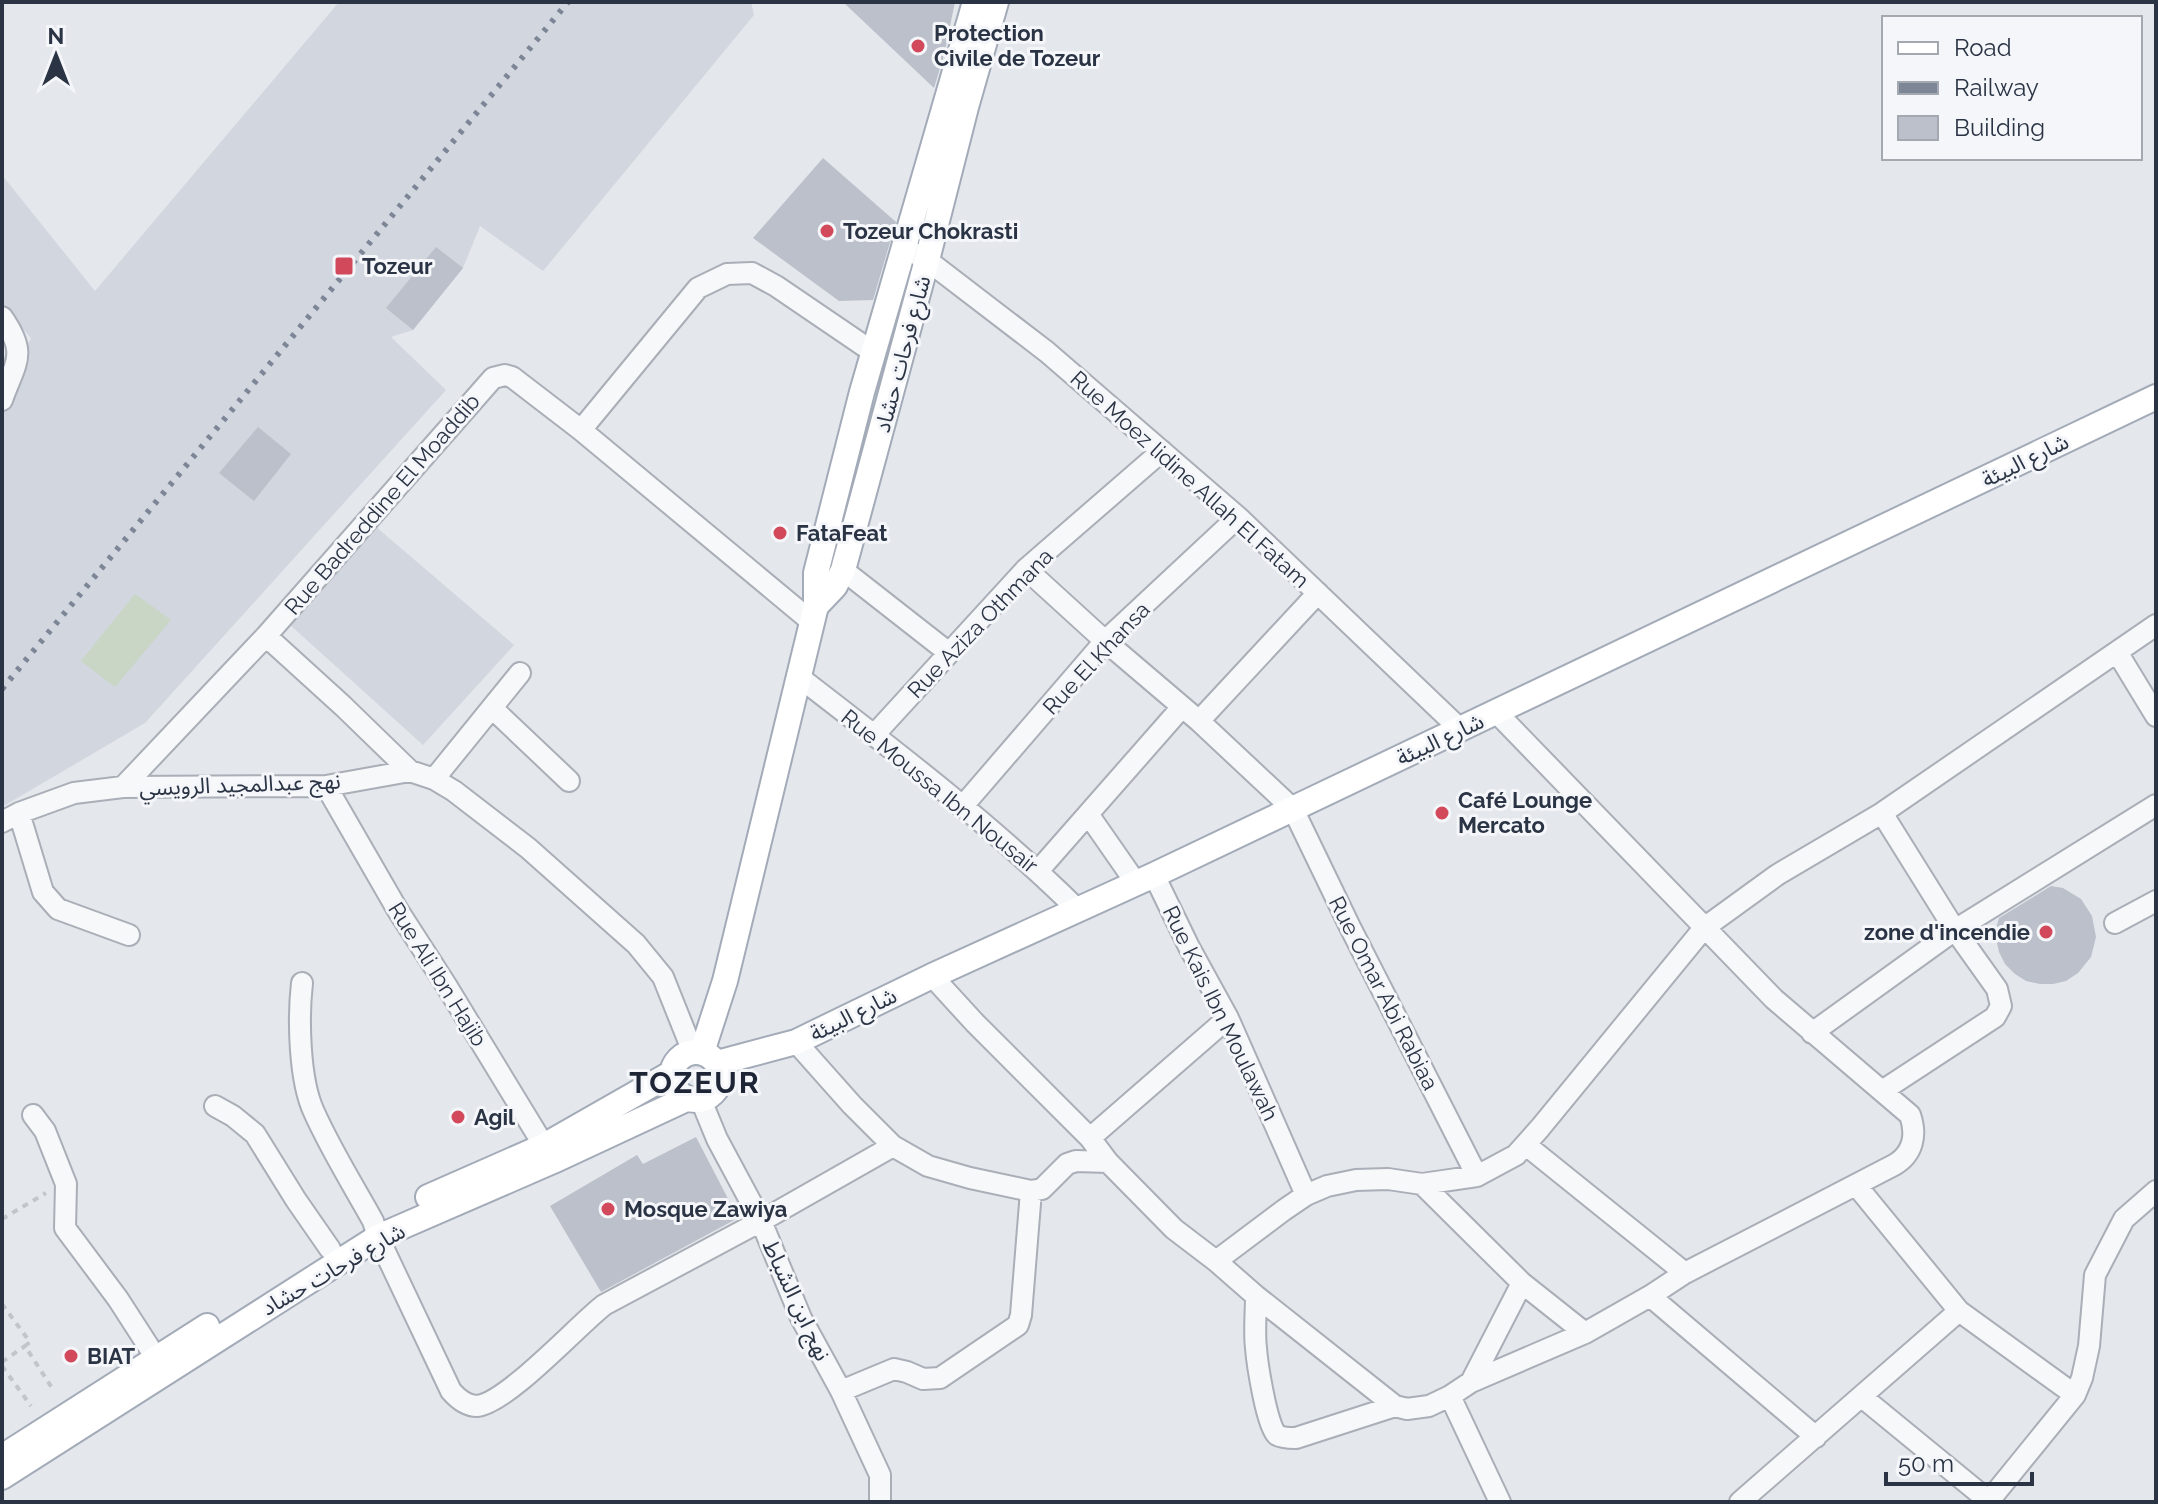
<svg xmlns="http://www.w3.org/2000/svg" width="2158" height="1504" font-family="Raleway,'Noto Sans Arabic',sans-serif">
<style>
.built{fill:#d2d6de}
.green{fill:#c9d6c5}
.building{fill:#bbc0ca}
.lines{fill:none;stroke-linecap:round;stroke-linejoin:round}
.minor-casing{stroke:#a9aeb7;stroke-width:24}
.major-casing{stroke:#a3abb8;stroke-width:28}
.path{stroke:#c2c5cb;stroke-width:4;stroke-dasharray:6 6;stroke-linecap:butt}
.minor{stroke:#f7f8fa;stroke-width:20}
.major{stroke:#fff;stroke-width:24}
.rail{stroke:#7d8696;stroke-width:6;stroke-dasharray:4 8;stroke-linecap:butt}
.poi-dot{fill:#d1495b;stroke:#f4f6f9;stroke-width:3}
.labels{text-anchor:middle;stroke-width:6;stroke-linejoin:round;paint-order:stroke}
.poi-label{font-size:22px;font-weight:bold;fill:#2b3445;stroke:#f4f6f9;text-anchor:start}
.street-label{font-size:22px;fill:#2b3445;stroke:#f4f6f9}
.district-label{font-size:30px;font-weight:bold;letter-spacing:2px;fill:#1d2536;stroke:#f4f6f9}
</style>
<rect width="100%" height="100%" fill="#e4e7ec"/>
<path class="built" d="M339 2H751L754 15 543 271 480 226 463 268 413 330 391 337 446 390 145 723 2 807V396L31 338 2 305V175L95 291Z
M375 526 514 645 423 745 289 624Z"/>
<path class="green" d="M135 594 171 620 115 687 81 661Z"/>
<path class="building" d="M843 2H955L944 55 934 88Z
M823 158 896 222 873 300 839 301 753 238Z
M436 247 463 268 413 330 386 308Z
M258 427 291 454 254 501 219 473Z
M2051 886 2063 888 2081 899 2092 916 2096 937 2091 957 2078 973 2066 981 2053 984H2040L2026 981 2015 974 2005 964 1999 952 1996 939 1997 925 1999 918Z
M696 1137 738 1218 601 1292 550 1206 637 1155 643 1164Z"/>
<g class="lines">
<defs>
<path id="minor" d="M914 253 927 260 1047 352 1238 517 1460 729
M2 317C28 354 16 361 2 400
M581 430 698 288 727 274 752 273 776 286 873 352
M1026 569 1105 641 1199 721 1293 809 1350 927 1477 1176
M843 570 949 653
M266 636 343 706 410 771
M2117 652 2156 716
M799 677C895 751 992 825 1078 910
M492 708 569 781
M1199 721 1318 593
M874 735 1026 569 1162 451
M434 779 520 673
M326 786 397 909 446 985 552 1159
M123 787 266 636 493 378 505 375 512 377 581 430 812 622
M962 807 1105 641 1238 517
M19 813 43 892 58 909 129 935
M1882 813 1955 930 1997 989 2001 1006 1995 1017 1882 1091
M1088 814 1136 883
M2 822 19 813 74 793 123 787 326 786 410 771 434 779 454 791 528 848 636 944 663 977 693 1052
M1038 871 1182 707
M1154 875 1189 947 1228 1018 1306 1195
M2115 923 2156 901
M932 976 975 1023 1090 1138 1108 1162
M302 983C298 1018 299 1080 314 1112 331 1150 353 1185 373 1221L378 1237 451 1391C458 1399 466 1406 477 1406 507 1403 577 1326 604 1305L761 1221 893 1146
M1812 1033 1955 930 2156 805
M796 1042 852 1105 893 1146 928 1166 970 1178 1031 1191 1042 1189 1067 1164 1076 1161 1108 1162 1174 1229 1216 1261 1284 1210 1306 1195 1327 1186 1356 1180 1388 1179 1422 1184 1477 1176 1516 1155 1540 1128 1704 928 1777 875 1882 813 2156 625
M701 1100 717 1139 761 1221 801 1318 841 1391 880 1475V1502
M215 1106 233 1116 255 1134 296 1200 330 1249
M33 1115 45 1131 66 1184 65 1228 118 1299 156 1358
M1090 1138 1228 1018
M1526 1145 1685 1273
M1422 1184 1522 1283 1585 1333
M1856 1185 1959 1311 2075 1395
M1216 1261 1256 1296 1395 1406 1407 1409 1429 1406 1450 1396 1471 1382 1585 1333 1650 1296 1685 1273 1894 1165C1913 1154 1917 1135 1910 1115L1774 999 1496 712
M1256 1296C1256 1313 1254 1331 1256 1348 1257 1362 1267 1428 1277 1435 1282 1438 1290 1438 1296 1438L1395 1406
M1650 1296 1816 1437
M1471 1382 1522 1283
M841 1391 894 1369 907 1372 923 1379 940 1378 1018 1325 1021 1315 1031 1191
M1450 1396 1500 1502
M1862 1397 1989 1501
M1740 1502 1959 1311
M1988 1502 2075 1395 2082 1378 2089 1346 2095 1275 2124 1219 2156 1191"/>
<path id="major" d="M816 606 835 586 843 570 927 260 966 107 996 2
M672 1076a24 24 0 1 1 48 0a24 24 0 1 1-48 0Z
M702 1052 725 981 816 606V573L862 392 975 2
M717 1063 796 1042 932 976 1154 875 2156 397
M428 1197 544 1146 672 1073
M2 1457 207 1326
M2 1477 378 1237 553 1161 686 1099"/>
</defs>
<use href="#minor" class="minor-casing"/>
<use href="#major" class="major-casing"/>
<path class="path" d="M2 1219 46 1193
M2 1304 30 1342 25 1346 54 1391
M2 1362 25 1346
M2 1366 31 1406"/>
<use href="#minor" class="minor"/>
<use href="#major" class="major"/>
<path class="rail" d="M2 689 568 2"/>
</g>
<g class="poi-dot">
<circle cx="918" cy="46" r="8"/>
<circle cx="827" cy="231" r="8"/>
<rect x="334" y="256" width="20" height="20" rx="4"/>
<circle cx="780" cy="533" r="8"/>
<circle cx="1442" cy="813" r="8"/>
<circle cx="2046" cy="932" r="8"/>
<circle cx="458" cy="1117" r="8"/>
<circle cx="608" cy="1209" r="8"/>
<circle cx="71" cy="1356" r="8"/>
</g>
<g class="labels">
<g class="poi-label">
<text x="934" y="41">Protection<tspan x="934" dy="25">Civile de Tozeur</tspan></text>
<text x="843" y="239">Tozeur Chokrasti</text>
<text x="362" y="274">Tozeur</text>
<text x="796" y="541">FataFeat</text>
<text x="1458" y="808">Café Lounge<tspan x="1458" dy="25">Mercato</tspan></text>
<text x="2030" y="940" text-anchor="end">zone d'incendie</text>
<text x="474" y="1125">Agil</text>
<text x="624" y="1217">Mosque Zawiya</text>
<text x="87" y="1364">BIAT</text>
</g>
<g class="street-label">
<text transform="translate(902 354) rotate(-75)" y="8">شارع فرحات حشاد</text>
<text transform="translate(2025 460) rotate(-26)" y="8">شارع البيئة</text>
<text transform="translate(1190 479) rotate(42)" y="8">Rue Moez lidine Allah El Fatam</text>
<text transform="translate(382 504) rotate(-49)" y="8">Rue Badreddine El Moaddib</text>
<text transform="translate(980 623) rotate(-46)" y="8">Rue Aziza Othmana</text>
<text transform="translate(1096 658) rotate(-47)" y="8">Rue El Khansa</text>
<text transform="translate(1440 739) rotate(-25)" y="8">شارع البيئة</text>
<text transform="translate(240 784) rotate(-2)" y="8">نهج عبدالمجيد الرويسي</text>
<text transform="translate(940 791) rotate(39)" y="8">Rue Moussa Ibn Nousair</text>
<text transform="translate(438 974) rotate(58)" y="8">Rue Ali Ibn Hajib</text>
<text transform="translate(1384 993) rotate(63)" y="8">Rue Omar Abi Rabiaa</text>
<text transform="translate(1221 1013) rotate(64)" y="8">Rue Kais Ibn Moulawah</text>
<text transform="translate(853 1014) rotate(-26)" y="8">شارع البيئة</text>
<text transform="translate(333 1269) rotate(-30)" y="8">شارع فرحات حشاد</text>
<text transform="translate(797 1300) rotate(65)" y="8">نهج ابن الشباط</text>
</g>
<g class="district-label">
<text x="695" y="1093">TOZEUR</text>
</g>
</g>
<rect width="2158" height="1504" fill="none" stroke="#2b3445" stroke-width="8"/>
<rect x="1882" y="16" width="260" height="144" fill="#f4f6f9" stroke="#a4a8b1" stroke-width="2"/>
<rect x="1898" y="42" width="40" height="12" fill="#ffffff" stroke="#a4a8b1" stroke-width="2"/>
<text x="1954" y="56" font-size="24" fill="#2b3445">Road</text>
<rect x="1898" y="82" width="40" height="12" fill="#7d8696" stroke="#a4a8b1" stroke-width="2"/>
<text x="1954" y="96" font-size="24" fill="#2b3445">Railway</text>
<rect x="1898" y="116" width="40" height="24" fill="#bbc0ca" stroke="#a4a8b1" stroke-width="2"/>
<text x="1954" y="136" font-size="24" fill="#2b3445">Building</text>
<g transform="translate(56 56)" stroke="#f4f6f9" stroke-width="6" paint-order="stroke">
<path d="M0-6L14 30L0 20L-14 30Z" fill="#2b3445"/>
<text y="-12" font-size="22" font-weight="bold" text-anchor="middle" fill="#2b3445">N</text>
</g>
<path d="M1886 1472v12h146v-12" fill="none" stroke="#2b3445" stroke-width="4"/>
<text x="1898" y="1472" font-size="24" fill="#2b3445" stroke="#f4f6f9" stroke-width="6" paint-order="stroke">50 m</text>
</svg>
